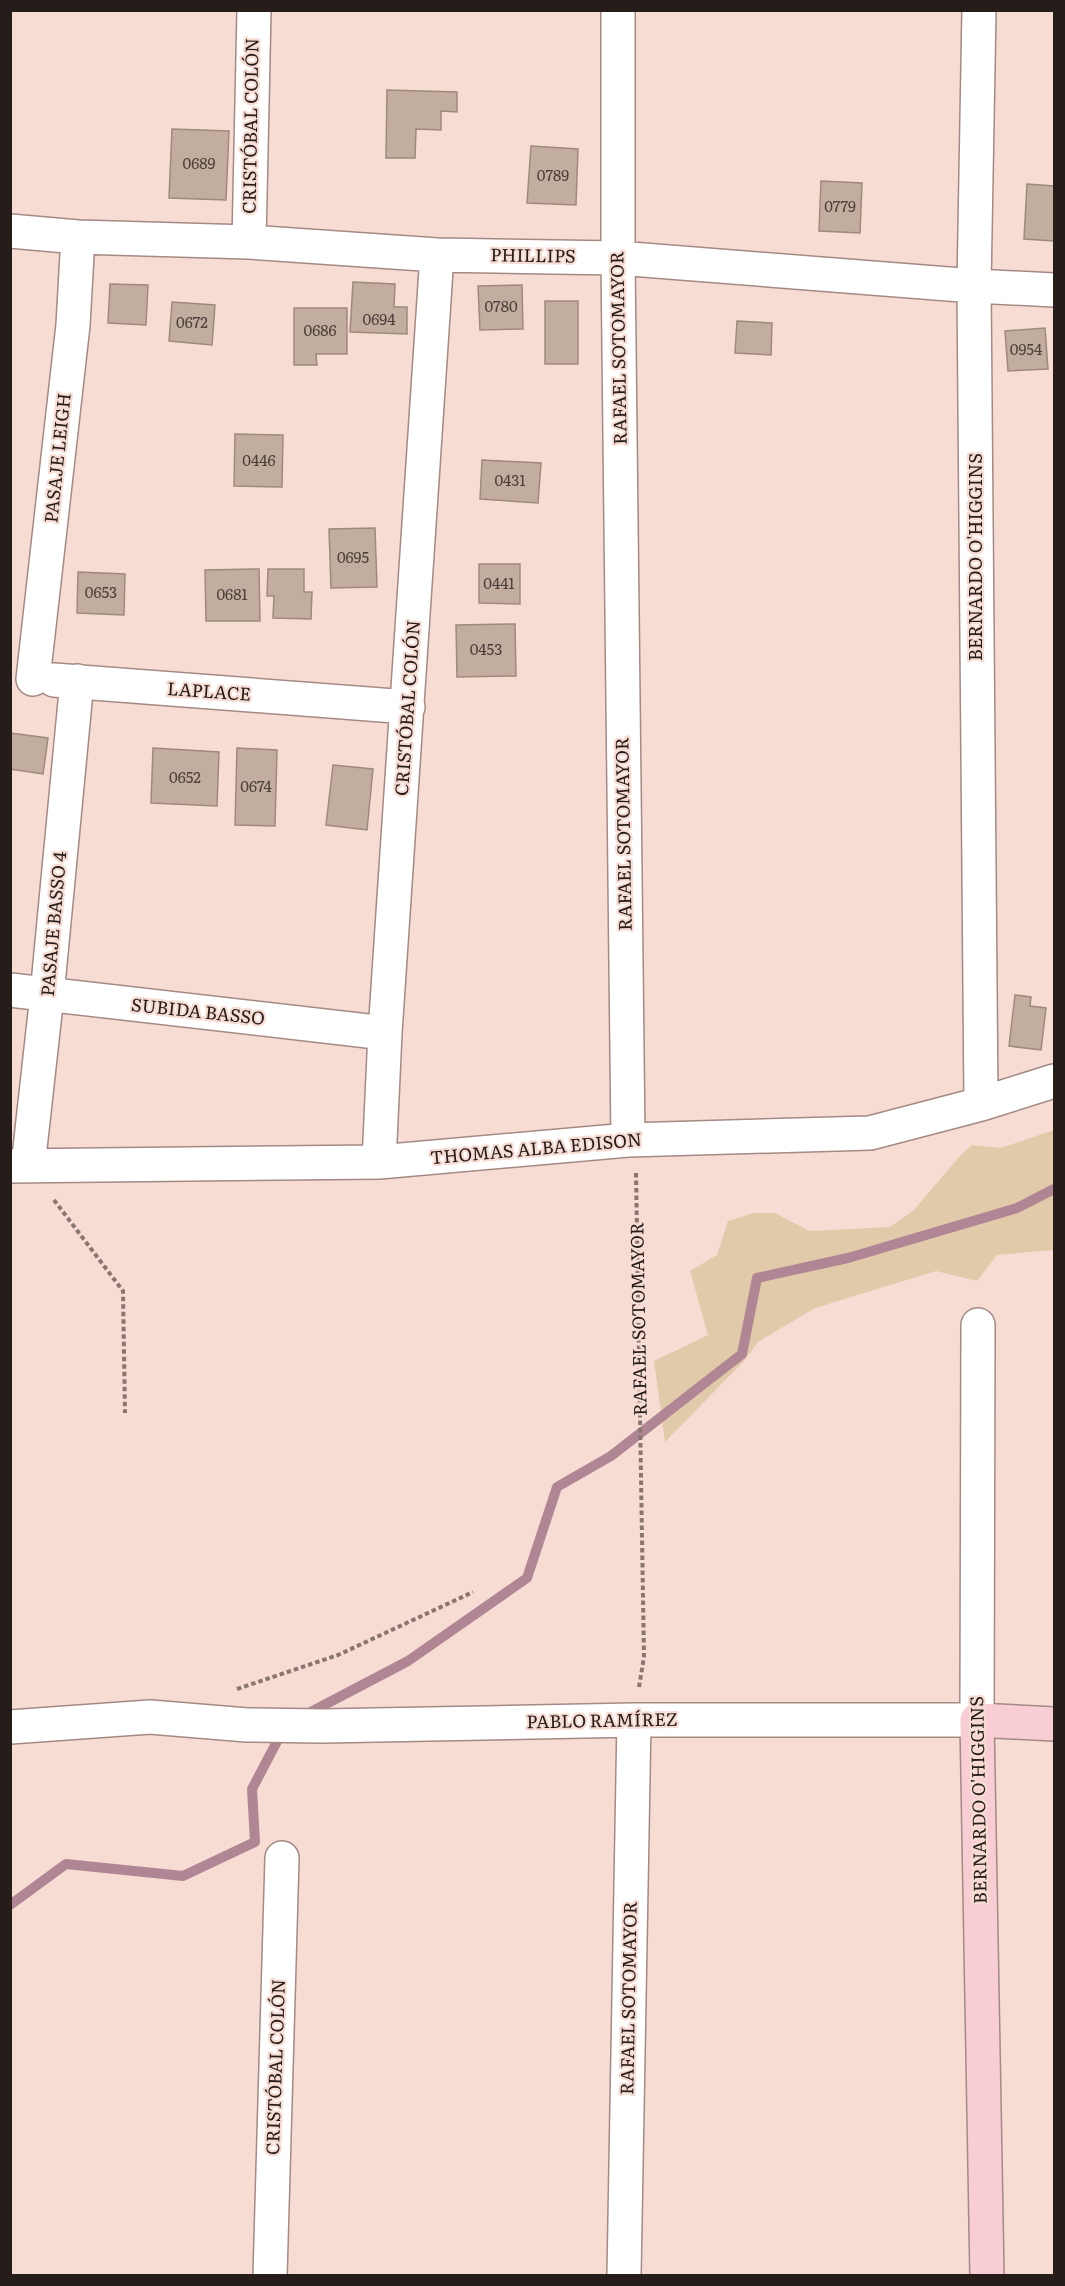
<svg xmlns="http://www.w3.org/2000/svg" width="1065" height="2286" font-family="Literata,serif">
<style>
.green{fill:#e1caa9}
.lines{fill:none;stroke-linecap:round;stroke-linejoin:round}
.stream{stroke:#b18694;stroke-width:10}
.building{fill:#c2ad9f;stroke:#9e8a7d;stroke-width:1.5}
.street-casing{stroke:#a38a84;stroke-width:36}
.secondary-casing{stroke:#a38a84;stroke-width:36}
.path{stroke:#887671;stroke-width:4;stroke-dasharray:4.5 3;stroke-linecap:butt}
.street{stroke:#fff;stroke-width:33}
.secondary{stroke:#f8cdd3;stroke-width:33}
.labels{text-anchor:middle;stroke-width:4.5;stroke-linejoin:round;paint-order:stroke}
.number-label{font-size:15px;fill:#4d403b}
.street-label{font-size:18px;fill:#261c1a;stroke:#f7dcd4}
</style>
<rect width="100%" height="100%" fill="#f7dcd4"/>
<path class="green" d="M1054 1130V1250L997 1255 977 1281 936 1271 815 1308 758 1342 744 1361 665 1442 654 1361 708 1335 690 1271 717 1255 728 1221 754 1213H775L809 1231 890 1227 913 1211 959 1157 972 1145 1001 1148Z"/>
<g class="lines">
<path class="stream" d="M305 1715 408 1661 527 1578 557 1487 611 1456 742 1354 757 1278 848 1258 1017 1208 1054 1189
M10 1905 66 1864 183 1876 255 1842 252 1789 283 1730"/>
</g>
<path class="building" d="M387 90 457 92V112L441 111V130L416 129 415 158H386Z
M172 129 229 131 226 200 169 198Z
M531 146 578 149 576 205 527 203Z
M821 181 862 183 860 233 819 231Z
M1027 184 1054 186V241L1024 239Z
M353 282 395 284 394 307H407V334L350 332Z
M110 284 148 285 146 325 108 323Z
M522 285 523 329 480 330 478 286Z
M545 301H578V364H545Z
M172 302 215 305 212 345 169 341Z
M294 308H347V354H316L317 365H294Z
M737 321 772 323 771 355 735 353Z
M1045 328 1048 369 1008 371 1005 331Z
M235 434 283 435 282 487 234 486Z
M482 460 541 463 538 503 480 499Z
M375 528 377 587 331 588 329 529Z
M479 564H520V604L479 603Z
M259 569 260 621H206L205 570Z
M268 569H304V592H312L311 619 273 618 274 596H267Z
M78 572 125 574 124 615 77 613Z
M515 624 516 676 457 677 456 625Z
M10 733 48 738 43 774 10 769Z
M153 748 219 752 217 806 151 803Z
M237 748 277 750 275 826 235 825Z
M333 765 373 769 367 830 326 825Z
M1015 995 1031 997 1030 1006 1046 1008 1041 1050 1009 1046Z"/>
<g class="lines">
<defs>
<path id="street" d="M618 10V258L628 1140
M979 10 974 286 981 1104
M10 231 78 237 249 242 437 255 618 258 974 286 1054 290
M249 242 254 10
M33 679 73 325 78 237
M54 680 408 707
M10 990 385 1033
M379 1162 385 1033 437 255
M10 1166 379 1162 628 1140 870 1133 981 1104 1054 1081
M28 1166 47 995 77 681
M10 1727 150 1717 247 1725 323 1726 634 1720H977L978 1325
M270 2276 282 1858
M624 2276 634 1720"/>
<path id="secondary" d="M987 2276 977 1720 1054 1724"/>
</defs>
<use href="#street" class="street-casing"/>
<use href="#secondary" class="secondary-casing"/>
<path class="path" d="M636 1173 644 1657 639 1687
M54 1200 123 1291 125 1413
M237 1689 338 1655 473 1592"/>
<use href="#street" class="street"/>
<use href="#secondary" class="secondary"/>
</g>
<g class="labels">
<g class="number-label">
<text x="199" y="169">0689</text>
<text x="553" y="181">0789</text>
<text x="840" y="212">0779</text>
<text x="501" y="312">0780</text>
<text x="379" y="325">0694</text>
<text x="192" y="328">0672</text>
<text x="320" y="336">0686</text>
<text x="1026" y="355">0954</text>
<text x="259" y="466">0446</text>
<text x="510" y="486">0431</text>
<text x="353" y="563">0695</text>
<text x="499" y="589">0441</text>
<text x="101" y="598">0653</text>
<text x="232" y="600">0681</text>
<text x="486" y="655">0453</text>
<text x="185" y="783">0652</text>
<text x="256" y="792">0674</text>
</g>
<g class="street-label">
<text transform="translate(251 126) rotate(-89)" y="6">CRISTÓBAL COLÓN</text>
<text transform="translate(533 256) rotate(1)" y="6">PHILLIPS</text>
<text transform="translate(619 348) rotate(-91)" y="6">RAFAEL SOTOMAYOR</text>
<text transform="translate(58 458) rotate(-84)" y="6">PASAJE LEIGH</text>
<text transform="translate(976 557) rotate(-90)" y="6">BERNARDO O'HIGGINS</text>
<text transform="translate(209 692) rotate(4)" y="6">LAPLACE</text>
<text transform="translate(408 708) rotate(-86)" y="6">CRISTÓBAL COLÓN</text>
<text transform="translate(624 834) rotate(-91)" y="6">RAFAEL SOTOMAYOR</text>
<text transform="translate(54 924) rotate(-85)" y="6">PASAJE BASSO 4</text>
<text transform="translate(198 1012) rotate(6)" y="6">SUBIDA BASSO</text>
<text transform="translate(536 1149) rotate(-5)" y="6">THOMAS ALBA EDISON</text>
<text transform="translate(639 1319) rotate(-91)" y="6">RAFAEL SOTOMAYOR</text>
<text transform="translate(602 1721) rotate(-1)" y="6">PABLO RAMÍREZ</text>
<text transform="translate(979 1800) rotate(-91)" y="6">BERNARDO O'HIGGINS</text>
<text transform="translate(629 1998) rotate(-89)" y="6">RAFAEL SOTOMAYOR</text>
<text transform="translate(276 2067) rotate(-88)" y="6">CRISTÓBAL COLÓN</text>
</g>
</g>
<rect width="1065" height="2286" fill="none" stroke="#261c1a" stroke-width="24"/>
</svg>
